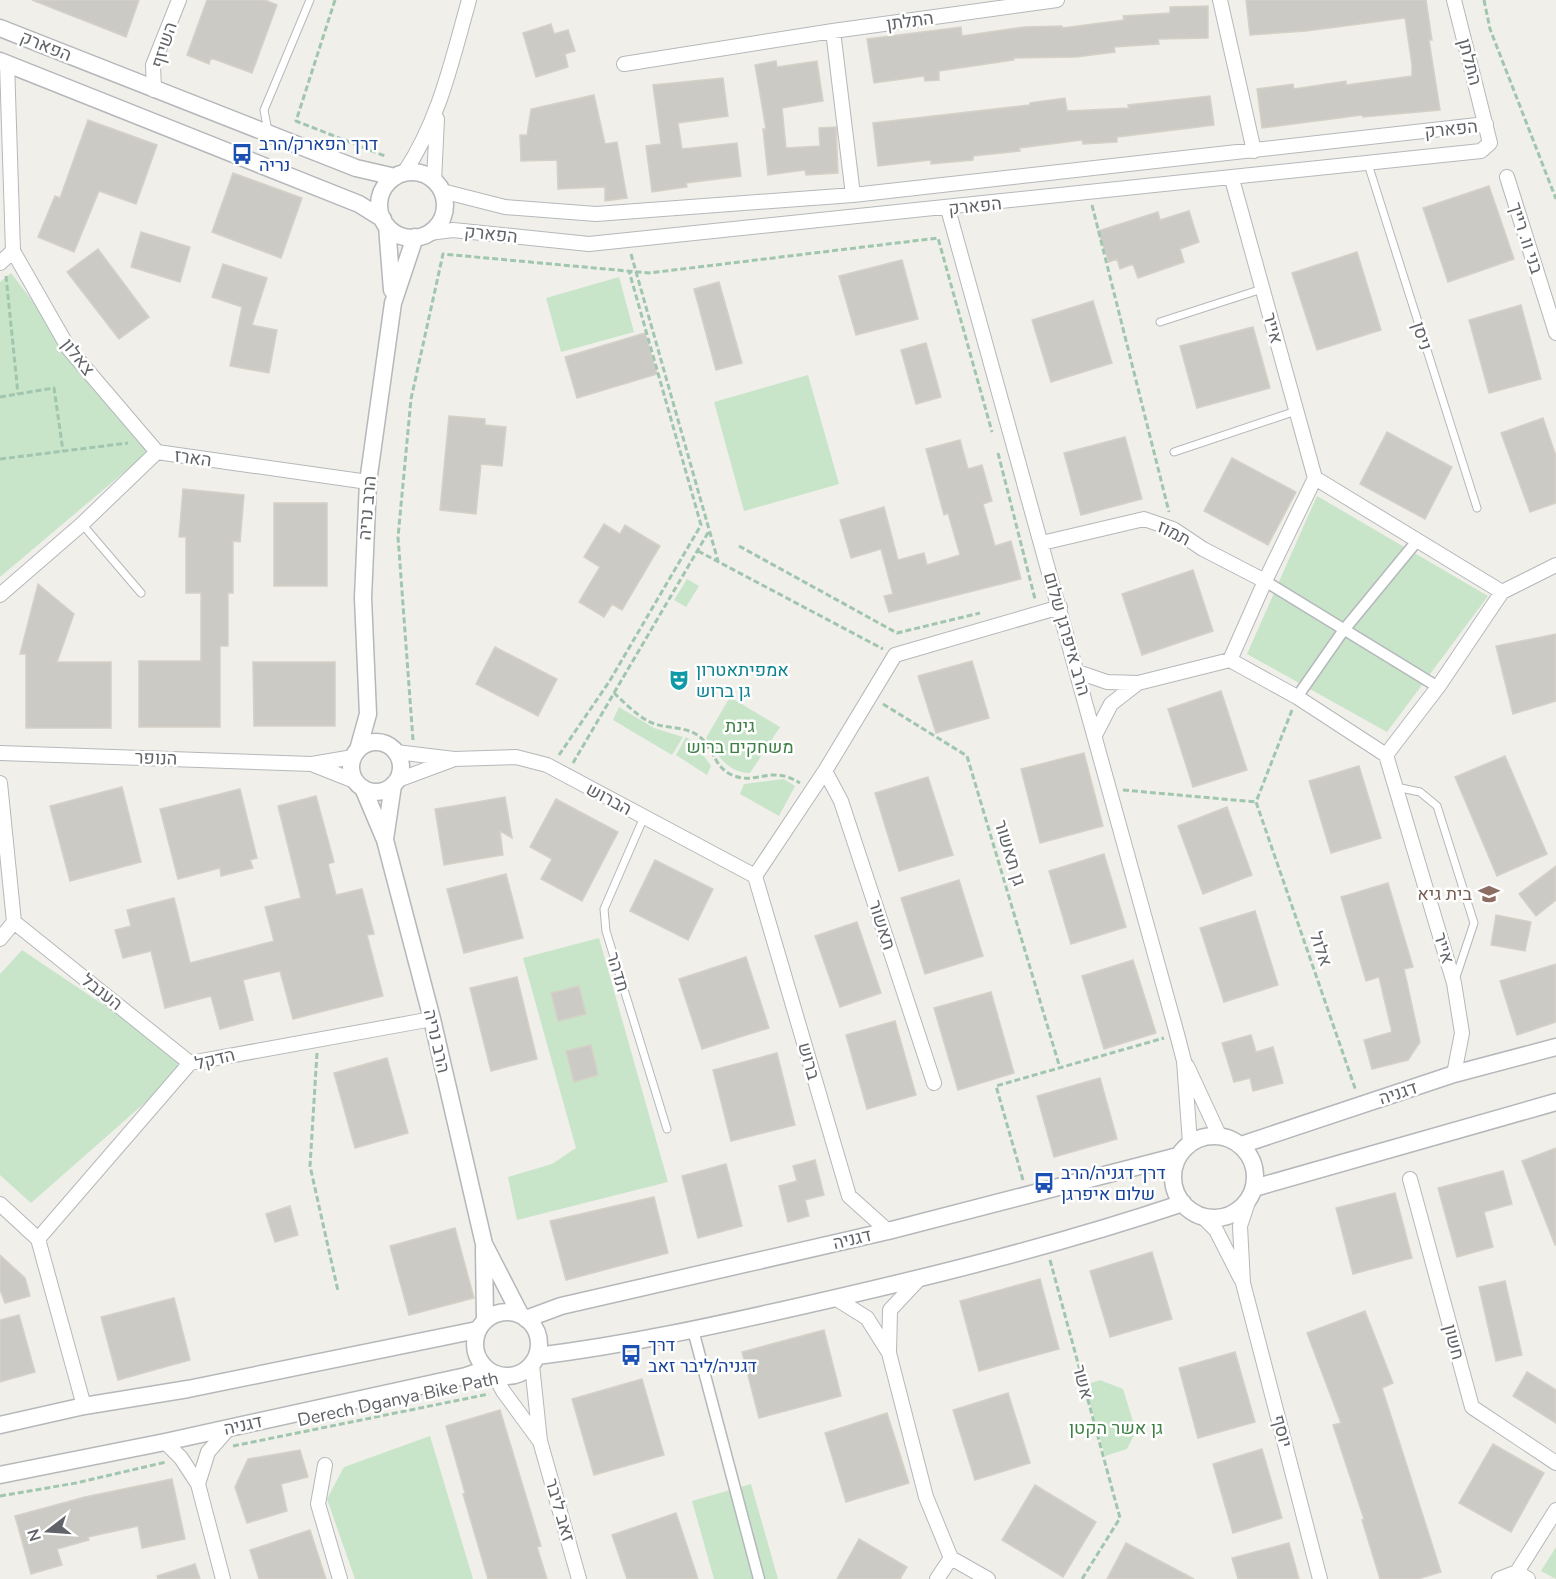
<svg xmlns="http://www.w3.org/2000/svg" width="1556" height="1579" font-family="'Nunito Sans',Heebo,sans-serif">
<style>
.green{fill:#c8e5ca}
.building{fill:#cccac5;stroke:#d5d1c7;stroke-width:1.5}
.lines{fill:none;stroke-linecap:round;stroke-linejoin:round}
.service-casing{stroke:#b5b8bb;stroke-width:9}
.pedestrian-casing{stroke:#b5b8bb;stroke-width:13}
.minor-casing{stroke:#b5b8bb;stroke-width:16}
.tertiary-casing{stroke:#b5b8bb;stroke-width:19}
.path{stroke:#a1c6ae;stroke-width:3;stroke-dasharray:6 3;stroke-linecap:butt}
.service{stroke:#fff;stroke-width:7}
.pedestrian{stroke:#fff;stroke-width:10}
.minor{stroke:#fff;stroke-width:14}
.tertiary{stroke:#fff;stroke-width:16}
.labels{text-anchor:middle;stroke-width:5;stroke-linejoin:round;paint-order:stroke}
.street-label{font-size:18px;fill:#606367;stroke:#fff}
.transit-label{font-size:18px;fill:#164399;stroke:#fff;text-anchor:start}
.culture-label{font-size:18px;fill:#0d838f;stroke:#fff;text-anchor:start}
.park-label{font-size:18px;fill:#3e8044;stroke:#fff}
.education-label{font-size:18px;fill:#785e54;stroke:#fff;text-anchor:end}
</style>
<rect width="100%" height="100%" fill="#f0efe9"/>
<path class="green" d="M11 273 148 452 0 577V282Z
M619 277 634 332 561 352 546 298Z
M808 375 839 484 744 511 714 402Z
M1317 496 1488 596 1387 732 1247 654Z
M687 579 699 586 686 607 674 600Z
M730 697 780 727 750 773C727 772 718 756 706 738Z
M619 707 654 728 683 737 672 755 613 720Z
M686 737 696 745 711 766 707 775 676 755Z
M784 779 795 786 779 816 740 794 744 784Z
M599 938 668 1182 517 1220 508 1177 552 1164 576 1148 523 958Z
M22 950 190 1063 31 1203 0 1175V974Z
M1100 1380 1123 1389 1136 1431 1127 1449 1105 1456 1085 1385Z
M430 1436 473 1579H355L327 1499 344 1467Z
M751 1484 778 1579H714L692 1501Z
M1556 1547V1579L1541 1571Z"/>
<path class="building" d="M32 0H139L126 37Z
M207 0H265L277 5 252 73 211 58 209 64 187 55Z
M1246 0H1426L1432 40H1429L1440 110 1363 117 1362 115 1262 128 1257 89 1293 84 1294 89 1346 81V85L1412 76V65L1405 18 1306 31 1250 35Z
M1208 6V38L1158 39 1159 44 1114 47 1115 52 1076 57 1013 58 1014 60 939 71V80L925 81 924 76 874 83 867 39 961 27 962 36 1024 27 1062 26V28L1124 20 1123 16 1170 13V7Z
M551 24 554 34 568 30 575 51 565 54 568 67 536 77 523 33Z
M776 61 777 67 817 61 823 101 782 108 786 148 820 146 819 128 836 127 838 173 806 175 805 170 768 175 763 129H766L755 65Z
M723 78 728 116 678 123 682 149 737 143 741 176 686 183 687 187 652 192 646 146 661 144 653 85Z
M594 95 605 144 617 142 627 198 605 201V187L558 189 557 160 521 161 520 135H527L531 109Z
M1210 96 1214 125 1117 137V142L1083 144 1082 140 1019 148 1020 151 973 156V160L931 164V160L878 166 873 123 1030 105V103L1065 98 1067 111 1129 108 1128 105Z
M88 120 157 145 136 204 99 191 74 252 38 237 55 196 60 198Z
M233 173 302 198 281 258 212 232Z
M1489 186 1514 259 1448 282 1423 208Z
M1189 211 1199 242 1180 249 1184 262 1138 278 1133 264 1120 269 1117 259 1109 262 1098 231 1158 212 1160 220Z
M141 232 190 247 180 282 131 267Z
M98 249 149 317 119 339 67 272Z
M1357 252 1381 330 1317 350 1292 273Z
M902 260 918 319 856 335 839 276Z
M223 264 267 278 252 325 277 330 269 373 230 366 242 307 212 297Z
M719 282 742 363 716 370 694 289Z
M1093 301 1112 363 1051 382 1032 320Z
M1521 305 1541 379 1489 393 1469 320Z
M1253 327 1270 388 1197 408 1180 346Z
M645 333 657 374 577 398 565 357Z
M926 343 941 397 916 404 901 350Z
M449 416 485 419V425L506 427 502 466 481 464 476 514 440 510Z
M1543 418 1556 456V503L1530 512 1501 433Z
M1387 432 1452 467 1425 519 1360 484Z
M1125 437 1142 499 1081 515 1064 453Z
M960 440 968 469 982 465 992 501 983 504 995 546 1011 541 1021 579 889 612 884 596 893 594 881 549 851 558 840 520 884 507 898 560 924 553 927 565 960 555 948 513 944 515 926 449Z
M1232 458 1296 492 1268 545 1204 511Z
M183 489 244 495 240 542 233 541V593H228V646H220V727H139V661H201V593H186V537H179Z
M274 503H327V586H274Z
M604 524 620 534 625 525 660 546 622 610 612 604 604 617 579 602 600 567 584 557Z
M1193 570 1213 631 1142 655 1122 594Z
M38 584 74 614 57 662H111V728H26V654H20Z
M1556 634V701L1513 714 1496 646Z
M495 647 557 679 538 716 476 684Z
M972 661 989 718 936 733 918 676Z
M253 662H335V726H254Z
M1221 691 1247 770 1193 787 1168 709Z
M1084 753 1103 826 1040 843 1021 769Z
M1505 756 1547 854 1497 876 1455 777Z
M1359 766 1381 838 1331 853 1309 781Z
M928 777 953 855 899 871 875 793Z
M122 787 141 862 70 881 50 806Z
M240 789 257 858 250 860 253 868 221 876 220 868 178 879 160 809Z
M316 796 334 862 328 864 336 895 362 889 374 934 367 935 383 996 293 1019 280 971 243 980 253 1020 220 1029 211 996 165 1008 151 951 123 958 115 930 131 926 127 910 174 898 190 963 274 941 265 907 301 898 278 806Z
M505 797 512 838 500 831 503 855 444 865 435 809Z
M556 799 618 832 582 901 541 879 552 859 530 847Z
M1227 807 1252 875 1203 894 1178 826Z
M1104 854 1126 927 1071 944 1049 871Z
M655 860 713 889 688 940 630 911Z
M1556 866V900L1536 916 1519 894Z
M506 874 523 938 464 953 447 889Z
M959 880 983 956 925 974 901 898Z
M1388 883 1413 967 1404 969 1420 1042 1408 1060 1372 1069 1364 1040 1392 1032 1379 977 1366 981 1341 897Z
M1255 911 1278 985 1224 1002 1200 928Z
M1496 915 1531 922 1525 951 1491 945Z
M857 922 881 993 840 1007 815 936Z
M746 957 769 1028 702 1049 679 979Z
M1133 960 1156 1033 1104 1049 1082 976Z
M1556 964V1022L1517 1035 1500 981Z
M517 977 537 1059 491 1071 470 988Z
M579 986 586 1014 558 1021 551 993Z
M991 992 1014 1073 958 1090 934 1008Z
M895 1021 916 1095 867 1109 846 1035Z
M1251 1035 1256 1052 1273 1047 1283 1083 1253 1091 1250 1078 1234 1082 1222 1043Z
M591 1045 598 1075 574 1082 566 1051Z
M777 1053 795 1125 731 1141 713 1070Z
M387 1058 408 1133 355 1148 334 1073Z
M1100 1078 1117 1139 1054 1157 1037 1096Z
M1556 1148V1244L1555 1245 1522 1161Z
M815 1160 824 1195 805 1200 809 1216 788 1222 779 1186 797 1181 793 1166Z
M726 1164 742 1226 698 1238 682 1176Z
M1503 1171 1512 1204 1484 1212 1493 1247 1457 1257 1438 1188Z
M1395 1193 1412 1258 1353 1274 1336 1208Z
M654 1197 668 1253 566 1280 550 1221Z
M290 1206 298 1235 275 1242 266 1214Z
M455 1228 474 1298 409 1315 390 1246Z
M1152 1252 1172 1319 1110 1337 1090 1271Z
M0 1255 25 1278 30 1296 5 1303 0 1290Z
M1040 1279 1059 1349 979 1371 960 1301Z
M1505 1281 1522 1355 1496 1361 1479 1287Z
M174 1298 190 1360 118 1380 101 1317Z
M1365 1311 1393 1383 1382 1388 1441 1572 1418 1579H1380L1362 1520 1364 1519 1333 1425 1341 1423 1307 1333Z
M19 1315 35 1372 0 1382V1320Z
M824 1330 841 1396 759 1418 742 1352Z
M1235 1352 1255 1422 1198 1438 1179 1368Z
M1527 1372 1556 1390V1423L1513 1396Z
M642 1379 664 1455 594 1475 572 1399Z
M1008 1393 1030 1463 975 1480 953 1410Z
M500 1410 541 1546 537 1547 547 1579H488L463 1494 465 1493 446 1426Z
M887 1413 909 1483 846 1502 825 1433Z
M1493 1444 1544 1473 1511 1532 1459 1503Z
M1262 1449 1282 1518 1233 1533 1213 1464Z
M300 1450 308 1477 281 1484 287 1511 247 1523 235 1487 248 1459Z
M172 1479 185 1539 142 1548 138 1526 88 1537 89 1540 57 1549 62 1565 31 1574 15 1516 85 1497Z
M1035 1485 1096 1522 1063 1577 1002 1540Z
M676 1513 698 1579H627L612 1535Z
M310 1530 326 1579H259L250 1550Z
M859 1539 907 1567 900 1579H837Z
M1126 1543 1194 1579H1107Z
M1289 1543 1299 1579H1238L1232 1558Z
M195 1564 200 1579H158L157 1576Z"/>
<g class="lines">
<defs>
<path id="service" d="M268 131 264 110 310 0
M1368 164 1477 508
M1160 322 1262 289
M1174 452 1296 411
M82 524 141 593
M1396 787 1420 792 1437 806 1474 923 1455 980
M644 817 604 909 606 931 667 1129"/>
<path id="pedestrian" d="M1265 581 1438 687
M1297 697 1343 631 1417 541
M693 1330 759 1579"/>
<path id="minor" d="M1220 0 1254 151
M833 31 853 195
M7 63 13 251 69 349 157 452
M624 64 833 31 1057 0
M154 90 153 65 179 0
M404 173C439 121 452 60 469 0
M1507 177 1556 333
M1232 179 1315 478 1265 581 1230 660 1297 697 1386 755 1454 983 1462 1033 1454 1074
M434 181 437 119
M442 191 505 207 596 214 853 195 1486 124
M948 209 1177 1034 1184 1061 1190 1143
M429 233 453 230 589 244 1481 151 1490 143 1454 0
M0 263 13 251
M157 452 368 482
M1315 478 1502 592 1438 687 1386 755
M1042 543 1144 519 1173 529 1203 549 1265 581
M1502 592 1556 565
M0 595 82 524 157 452
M1078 672 1107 682 1138 683 1230 660
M1095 735 1111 704 1138 683
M396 752 454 759 516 757 547 765 755 876
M0 753 312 764 353 757
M314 765 357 782
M825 771 841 801 934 1083
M398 780 452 760
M0 783 14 922 0 939
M755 876 825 771 895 655 1060 607
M755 876 849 1196 888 1231
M14 922 190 1063
M1187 1066 1219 1135
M1410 1179 1472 1407 1556 1463
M1249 1199 1240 1226 1243 1283 1320 1579
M0 1204 38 1239
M1203 1217 1216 1230 1241 1279
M38 1239 190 1063 432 1019
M38 1239 84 1406
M920 1278 890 1310 889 1353 926 1497 951 1558 988 1579
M835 1298 867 1318 889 1353
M532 1365 540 1441 579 1579
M494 1374 503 1391 539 1440
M165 1442 181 1458 198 1484 223 1579
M325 1465 318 1504 340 1579
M198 1484 208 1452 229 1428
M937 1579 951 1558
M1499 1579 1517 1572
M1528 1579 1517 1572 1556 1510"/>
<path id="tertiary" d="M0 28 356 168 395 177
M0 61 359 204 383 219
M379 205a33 33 0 1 1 66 0a33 33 0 1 1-66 0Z
M387 226 392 290
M351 767a25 25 0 1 1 50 0a25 25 0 1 1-50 0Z
M358 750 368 714 363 598 368 482 393 303 415 237
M363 788 385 840 432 1019 484 1244 520 1314
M385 839 393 785
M1173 1177a41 41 0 1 1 82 0a41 41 0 1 1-82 0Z
M1241 1145 1454 1074 1556 1047
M1254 1188 1556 1102
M484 1248 485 1321
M475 1344a32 32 0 1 1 64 0a32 32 0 1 1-64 0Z
M526 1319 561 1306 888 1231 1178 1156
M537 1356C626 1345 713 1326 801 1306 929 1277 1058 1245 1183 1203
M0 1425 84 1406 188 1389 477 1330
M0 1475 165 1442 466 1376 486 1369"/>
</defs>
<use href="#service" class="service-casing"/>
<use href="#pedestrian" class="pedestrian-casing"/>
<use href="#minor" class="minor-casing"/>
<use href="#tertiary" class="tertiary-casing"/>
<path class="path" d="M335 0 296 121 385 156
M1484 0 1490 29 1556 199
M1092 205 1169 512
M631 254 718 561
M6 276 18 394
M0 397 54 388 63 451
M998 453 1035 599
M0 459 128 443
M739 546 897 633 980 613
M698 551 883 649
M614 693 709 531
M883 704 967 756 1060 1068
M1292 710 1256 802 1356 1091
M413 740 398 537 411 399 443 254 649 273 938 238 992 432
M559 755 609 682 701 525 629 271
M573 763 614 693C626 704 640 719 655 724 669 729 687 726 700 737 714 749 714 767 732 775 757 786 769 764 800 783
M1123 790 1256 802
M317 1053 310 1166 338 1291
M1023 1180 996 1086 1164 1038
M1050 1260 1120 1518 1082 1579
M233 1446 489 1394
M0 1496 76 1483 166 1462"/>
<use href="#service" class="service"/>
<use href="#pedestrian" class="pedestrian"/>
<use href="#minor" class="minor"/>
<use href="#tertiary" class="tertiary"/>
</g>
<defs>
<symbol id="bus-bare" viewBox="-9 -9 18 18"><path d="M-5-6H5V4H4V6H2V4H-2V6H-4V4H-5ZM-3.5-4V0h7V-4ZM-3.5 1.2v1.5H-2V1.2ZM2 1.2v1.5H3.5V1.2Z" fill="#1a4fb4" stroke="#fff" stroke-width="2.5" paint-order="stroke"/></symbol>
<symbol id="theatre-bare" viewBox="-9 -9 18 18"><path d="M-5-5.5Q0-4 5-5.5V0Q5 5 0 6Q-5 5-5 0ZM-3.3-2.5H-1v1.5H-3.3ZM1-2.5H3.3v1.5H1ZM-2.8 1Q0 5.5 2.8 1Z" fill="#0f9aa8" stroke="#fff" stroke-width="2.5" paint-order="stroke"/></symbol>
<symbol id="school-bare" viewBox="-9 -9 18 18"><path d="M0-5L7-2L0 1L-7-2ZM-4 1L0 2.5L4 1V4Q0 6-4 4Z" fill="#8d6e63" stroke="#fff" stroke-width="2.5" paint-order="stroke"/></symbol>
</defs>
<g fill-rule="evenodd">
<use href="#bus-bare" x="227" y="139" width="30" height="30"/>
<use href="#theatre-bare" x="664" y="665" width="30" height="30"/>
<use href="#school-bare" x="1474" y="879" width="30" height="30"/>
<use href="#bus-bare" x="1029" y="1168" width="30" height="30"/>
<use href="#bus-bare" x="616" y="1340" width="30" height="30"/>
</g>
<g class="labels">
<g class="street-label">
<text transform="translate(910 21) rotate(-8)" y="6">התלתן</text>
<text transform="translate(164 45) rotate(-72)" y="6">השיזף</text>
<text transform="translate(46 46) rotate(22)" y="6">הפארק</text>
<text transform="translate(1470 62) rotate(75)" y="6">התלתן</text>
<text transform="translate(1451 129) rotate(-6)" y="6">הפארק</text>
<text transform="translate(975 206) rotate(-6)" y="6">הפארק</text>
<text transform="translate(491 234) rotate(6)" y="6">הפארק</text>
<text transform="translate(1526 238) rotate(72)" y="6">בני וו. רייך</text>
<text transform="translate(1273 328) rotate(75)" y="6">אייר</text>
<text transform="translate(1422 336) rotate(72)" y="6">ניסן</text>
<text transform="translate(78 357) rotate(52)" y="6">צאלון</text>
<text transform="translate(193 458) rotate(8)" y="6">הארז</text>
<text transform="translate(367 508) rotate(-85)" y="6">הרב נריה</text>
<text transform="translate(1174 533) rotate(27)" y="6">תמוז</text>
<text transform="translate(1067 634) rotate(74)" y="6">הרב איפרגן שלום</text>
<text transform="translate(156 758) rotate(2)" y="6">הנופר</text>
<text transform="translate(609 799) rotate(28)" y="6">הברוש</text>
<text transform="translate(1010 853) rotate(73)" y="6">גן תאשור</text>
<text transform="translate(882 925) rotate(72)" y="6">תאשור</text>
<text transform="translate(1444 948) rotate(73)" y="6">אייר</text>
<text transform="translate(1321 949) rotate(71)" y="6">אלול</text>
<text transform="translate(618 972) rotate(73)" y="6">תדהר</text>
<text transform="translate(102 992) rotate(38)" y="6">הענבל</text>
<text transform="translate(437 1041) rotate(77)" y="6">הרב נריה</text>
<text transform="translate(215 1059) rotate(-14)" y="6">הדקל</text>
<text transform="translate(809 1061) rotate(74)" y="6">ברוש</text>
<text transform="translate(1398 1093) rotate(-18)" y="6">דגניה</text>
<text transform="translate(852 1239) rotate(-13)" y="6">דגניה</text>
<text transform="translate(1454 1342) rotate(75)" y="6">חשון</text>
<text transform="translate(1083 1382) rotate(75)" y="6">אשר</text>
<text transform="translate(398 1399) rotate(-12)" y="6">Derech Dganya Bike Path</text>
<text transform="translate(243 1425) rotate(-12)" y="6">דגניה</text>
<text transform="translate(1282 1431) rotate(75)" y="6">יוסף</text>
<text transform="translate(560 1510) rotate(74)" y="6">זאב ליבר</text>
</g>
<g class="transit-label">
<text x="259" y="150">דרך הפארק/הרב<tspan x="259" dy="21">נריה</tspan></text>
<text x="1061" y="1179">דרך דגניה/הרב<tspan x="1061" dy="21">שלום איפרגן</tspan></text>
<text x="648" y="1351">דרך<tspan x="648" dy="21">דגניה/ליבר זאב</tspan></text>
</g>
<g class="culture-label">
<text x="696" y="676">אמפיתאטרון<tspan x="696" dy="21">גן ברוש</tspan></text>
</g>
<g class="park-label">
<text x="740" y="732">גינת<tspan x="740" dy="21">משחקים ברוש</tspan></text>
<text x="1116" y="1434">גן אשר הקטן</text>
</g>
<g class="education-label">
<text x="1472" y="900">בית גיא</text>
</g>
</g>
<g transform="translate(48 1531) rotate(253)" stroke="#ffffff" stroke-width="4.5" paint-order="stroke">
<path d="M0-4.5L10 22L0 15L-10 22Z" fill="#606367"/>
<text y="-9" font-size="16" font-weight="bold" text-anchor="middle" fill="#606367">N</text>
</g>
</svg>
